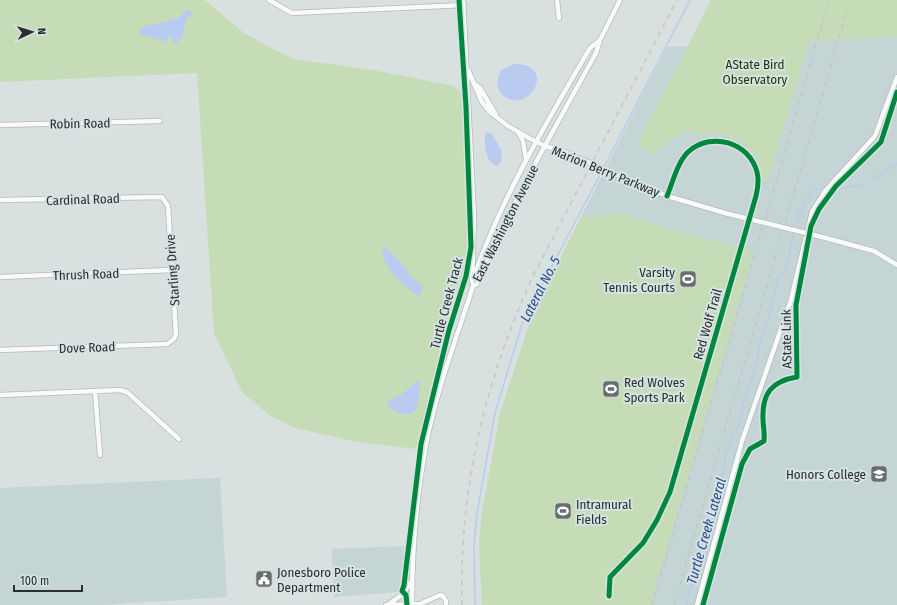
<svg xmlns="http://www.w3.org/2000/svg" width="897" height="605" font-family="'Fira Sans Condensed',sans-serif">
<style>
.built{fill:#c5d4d4}
.green{fill:#c6dcb6}
.water{fill:#b9cbf1}
.lines{fill:none;stroke-linecap:round;stroke-linejoin:round}
.stream{stroke:#b9cbf1;stroke-width:1.5}
.minor-casing{stroke:#b4b9b9;stroke-width:6}
.minor{stroke:#f9fafa;stroke-width:4.5}
.rail{stroke:#c4c6c6;stroke-width:1.5;stroke-dasharray:5 5;stroke-linecap:butt}
.minor-bridge-casing{stroke:#b4b9b9;stroke-width:6;stroke-linecap:butt}
.minor-bridge{stroke:#f9fafa;stroke-width:4.5}
.cycleway-casing{stroke:#d6e3e3;stroke-width:8}
.cycleway{stroke:#00873e;stroke-width:5}
.labels{text-anchor:middle;stroke-width:4;stroke-linejoin:round;paint-order:stroke}
.park-label{font-size:13px;fill:#243804;stroke:#d6e3e3}
.street-label{font-size:13px;fill:#2b2f2f;stroke:#d6e3e3}
.poi-label{font-size:13px;fill:#2b2f2f;stroke:#d6e3e3;text-anchor:start}
.water-label{font-size:14px;font-style:italic;fill:#2c4794;stroke:#d6e3e3}
</style>
<rect width="100%" height="100%" fill="#d9e0e0"/>
<path class="built" d="M897 37V605H482L479 542 482 512 500 414 534 310 667 47Z
M220 478 227 597 101 605H0V488Z
M405 546 403 585 397 592 334 597 332 549Z"/>
<path class="green" d="M0 0H205L244 33 275 50 294 59 373 70 454 86 462 94 468 259 465 283 416 449 358 442 295 428 269 415 242 392 214 333 197 73 0 82Z
M711 0H897V37L809 41 768 180 763 179 757 159 745 144 722 134 714 133 696 136 687 130 679 134 653 154 638 147 637 145Z
M620 213 666 228 751 250V261L650 605H482L479 542 482 512 500 414 534 310 581 217Z"/>
<path class="water" d="M186 10 191 11 192 14C180 21 189 35 175 44L170 36H168L166 42 140 34 138 32C144 24 149 25 158 24 166 23 171 18 179 18Z
M514 64C557 63 531 112 507 98 501 95 498 89 497 83L501 70Z
M486 132 492 134 501 149 502 161 498 166C486 166 483 141 486 132Z
M385 246 407 270 410 276 423 286 420 295H417C403 285 380 266 383 247Z
M416 381 420 382C419 392 420 406 412 414H401L388 407 389 401C397 398 411 388 416 381Z"/>
<g class="lines">
<path class="stream" d="M604 167 690 0
M874 178 897 164
M842 188 861 185
M795 228C798 217 805 194 817 189
M475 605 474 544 477 513 495 413 523 321 602 171
M686 605 707 523 719 497 727 448 740 422 744 401 756 366 760 340 767 324 778 279 785 272 794 232"/>
<defs>
<path id="minor" d="M269 0 292 13 464 5
M463 0 474 218 472 282
M557 0 559 18
M468 70 482 102 490 112 508 126 529 138 545 146 565 152
M475 84 480 88 496 115
M0 125 160 121
M518 132 523 141 526 159
M629 180 667 196 725 213
M0 200 162 197 168 206 176 334 174 339 167 344 0 350
M822 237 874 251 897 265
M0 277 172 270
M474 277C501 198 548 120 590 48L600 40
M95 391 100 455
M0 395 120 390 127 392 179 439
M609 596 610 577 643 543 657 520 670 492 756 196C758 188 759 180 757 172 749 142 711 131 688 152 677 163 673 182 667 196
M389 604 403 594 411 582
M386 605 420 604 440 595 443 596 446 601V605
M412 605C412 554 416 500 425 450 435 394 456 340 473 286L477 284C511 204 554 129 596 53L600 40 620 0
M697 605 742 441 791 300 812 212 826 190 875 136 897 77"/>
</defs>
<use href="#minor" class="minor-casing"/>
<use href="#minor" class="minor"/>
<path class="rail" d="M462 605C459 488 485 381 533 276L677 0
M652 605 829 0
M674 605 850 0"/>
<defs>
<path id="minor-bridge" d="M565 152 629 180
M725 213 822 237"/>
</defs>
<use href="#minor-bridge" class="minor-bridge-casing"/>
<use href="#minor-bridge" class="minor-bridge"/>
<defs>
<path id="cycleway" d="M609 596 610 577 643 543 657 520 670 492 756 196C758 188 759 180 757 172 749 142 711 131 688 152 677 163 673 182 667 196
M407 605 406 595 402 591 404 585 421 444 449 330 466 276 471 247 466 107 459 0
M703 605 742 464 750 449 764 441C765 433 763 426 763 419 762 393 772 381 797 377L796 305 811 226 819 209 836 186 881 142 897 92"/>
</defs>
<use href="#cycleway" class="cycleway-casing"/>
<use href="#cycleway" class="cycleway"/>
</g>
<defs>
<symbol id="stadium-square" viewBox="-11 -11 22 22"><rect x="-9" y="-9" width="18" height="18" rx="4" fill="#686d6d" stroke="#d6e3e3"/><path d="M0-5a6.5 5 0 1 0 0 10a6.5 5 0 1 0 0-10ZM-3.5-1.8h7v3.6h-7Z" fill="#fff"/></symbol>
<symbol id="university-square" viewBox="-11 -11 22 22"><rect x="-9" y="-9" width="18" height="18" rx="4" fill="#686d6d" stroke="#d6e3e3"/><path d="M0-5L7-2L0 1L-7-2ZM-4 1L0 2.5L4 1V4Q0 6-4 4Z" fill="#fff"/></symbol>
<symbol id="civic-square" viewBox="-11 -11 22 22"><rect x="-9" y="-9" width="18" height="18" rx="4" fill="#686d6d" stroke="#d6e3e3"/><path d="M-.6-6.5H3V-4.5H.6V-3L4-1V1h2V6H-6V1h2V-1L-.6-3ZM-1.2 2.5V6h2.4V2.5Z" fill="#fff"/></symbol>
</defs>
<g fill-rule="evenodd">
<use href="#stadium-square" x="678" y="269" width="20" height="20"/>
<use href="#stadium-square" x="601" y="379" width="20" height="20"/>
<use href="#university-square" x="869" y="464" width="20" height="20"/>
<use href="#stadium-square" x="553" y="501" width="20" height="20"/>
<use href="#civic-square" x="254" y="569" width="20" height="20"/>
</g>
<g class="labels">
<g class="park-label">
<text x="755" y="69">AState Bird<tspan x="755" dy="15">Observatory</tspan></text>
</g>
<g class="street-label">
<text transform="translate(80 123) rotate(-1)" y="5">Robin Road</text>
<text transform="translate(606 171) rotate(22)" y="5">Marion Berry Parkway</text>
<text transform="translate(83 199) rotate(-2)" y="5">Cardinal Road</text>
<text transform="translate(505 223) rotate(-63)" y="5">East Washington Avenue</text>
<text transform="translate(172 270) rotate(-94)" y="5">Starling Drive</text>
<text transform="translate(86 274) rotate(-2)" y="5">Thrush Road</text>
<text transform="translate(446 303) rotate(-75)" y="5">Turtle Creek Track</text>
<text transform="translate(707 324) rotate(-74)" y="5">Red Wolf Trail</text>
<text transform="translate(786 339) rotate(-91)" y="5">AState Link</text>
<text transform="translate(87 347) rotate(-2)" y="5">Dove Road</text>
</g>
<g class="poi-label">
<text x="675" y="277" text-anchor="end">Varsity<tspan x="675" dy="15">Tennis Courts</tspan></text>
<text x="624" y="387">Red Wolves<tspan x="624" dy="15">Sports Park</tspan></text>
<text x="866" y="479" text-anchor="end">Honors College</text>
<text x="576" y="509">Intramural<tspan x="576" dy="15">Fields</tspan></text>
<text x="277" y="577">Jonesboro Police<tspan x="277" dy="15">Department</tspan></text>
</g>
<g class="water-label">
<text transform="translate(540 289) rotate(-63)" y="5">Lateral No. 5</text>
<text transform="translate(706 531) rotate(-74)" y="5">Turtle Creek Lateral</text>
</g>
</g>
<g transform="translate(32 32) rotate(86)" stroke="#d6e3e3" stroke-width="3" paint-order="stroke">
<path d="M0-3L7 15L0 10L-7 15Z" fill="#2b2f2f"/>
<text y="-6" font-size="11" font-weight="bold" text-anchor="middle" fill="#2b2f2f">N</text>
</g>
<path d="M14 585v6h68v-6" fill="none" stroke="#2b2f2f" stroke-width="2"/>
<text x="20" y="585" font-size="12" fill="#2b2f2f" stroke="#d6e3e3" stroke-width="3" paint-order="stroke">100 m</text>
</svg>
